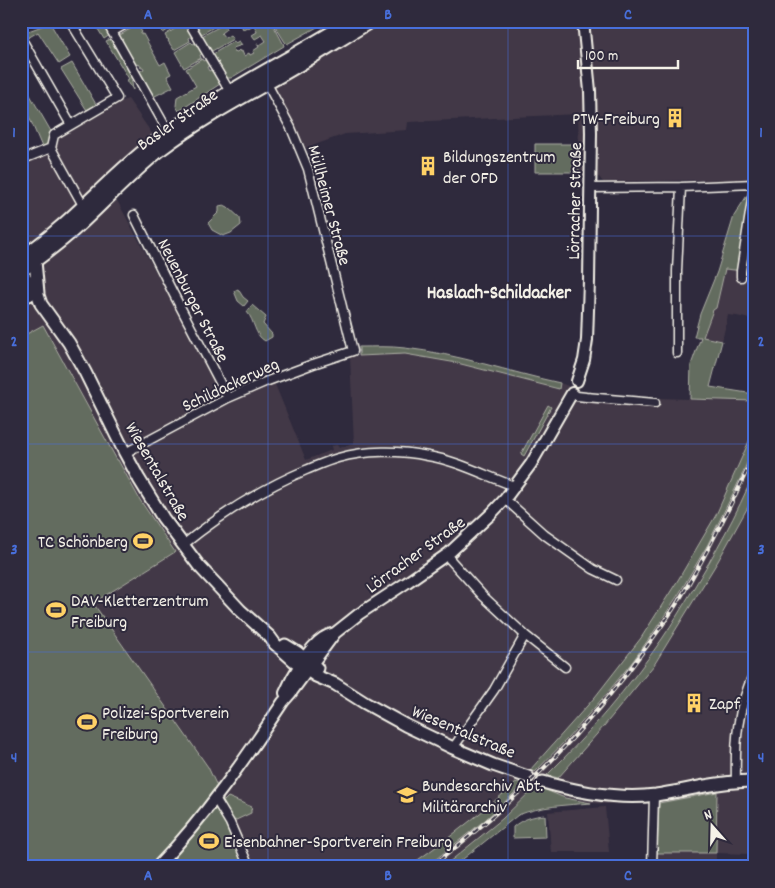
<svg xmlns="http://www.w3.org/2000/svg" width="775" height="888" font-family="Dekko,sans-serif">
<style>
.built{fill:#433947}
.green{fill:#646c5f;stroke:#acaea4}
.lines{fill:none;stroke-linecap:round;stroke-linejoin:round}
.minor-casing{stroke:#f4f1e8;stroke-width:11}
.tertiary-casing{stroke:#f4f1e8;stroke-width:14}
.secondary-casing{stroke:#f4f1e8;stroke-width:15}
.primary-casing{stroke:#f4f1e8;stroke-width:16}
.minor{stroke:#2f2a3d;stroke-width:8}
.tertiary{stroke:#2f2a3d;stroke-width:10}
.secondary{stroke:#2f2a3d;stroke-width:11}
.primary{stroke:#2f2a3d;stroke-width:12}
.rail-casing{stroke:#f4f1e8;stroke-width:4}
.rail{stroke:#2f2a3d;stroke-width:2;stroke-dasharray:5.5;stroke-linecap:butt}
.grid{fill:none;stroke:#486fdb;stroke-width:1;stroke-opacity:0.55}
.labels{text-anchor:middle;stroke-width:4;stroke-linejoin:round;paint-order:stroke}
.poi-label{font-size:18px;fill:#f4f1e8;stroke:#2f2a3d;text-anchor:start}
.street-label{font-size:18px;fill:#f4f1e8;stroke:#2f2a3d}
.neighbourhood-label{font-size:19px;font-weight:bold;fill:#f4f1e8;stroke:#2f2a3d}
.neatline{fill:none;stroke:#486fdb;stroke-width:2}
.grid-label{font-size:16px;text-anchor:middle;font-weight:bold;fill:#486fdb}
</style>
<rect width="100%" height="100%" fill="#2f2a3d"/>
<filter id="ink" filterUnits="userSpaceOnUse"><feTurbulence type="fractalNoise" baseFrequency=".02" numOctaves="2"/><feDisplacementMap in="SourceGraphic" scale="10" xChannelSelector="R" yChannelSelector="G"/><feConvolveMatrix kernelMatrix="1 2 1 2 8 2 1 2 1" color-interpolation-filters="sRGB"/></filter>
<g filter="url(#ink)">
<path class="built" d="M339 21H754V179L603 182 599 177H580V144H579L578 114 408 122 407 130 345 134 306 148 261 65 265 62 266 63Z
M128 99 155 138 114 195 227 403 274 382 306 460 332 450 331 446 337 445 339 448 354 444 350 356 405 354 457 363 559 389 560 383 584 392 603 395 656 398 754 401V430L752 436 716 515 678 580 641 638 595 697 530 770 535 772 568 738 608 692 653 633 680 592 708 544 741 477 754 446V473L735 517 702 575 662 639 629 685 570 752 548 775 558 778 654 665 742 518 754 496V854L716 853V867H657V853H716L717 793 658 803 639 804H606L591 803 565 798 536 787 502 819 443 867H426L485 820 524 783 517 782 484 810 447 839 408 867H254L214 778 208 767 93 603 175 552 140 500 118 460H117L43 325 21 337V162L52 148 59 134 119 102Z
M754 266V320L737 316 728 315 722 341 703 337 713 310 716 308 725 269 752 272Z
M605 807 609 852H551L548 812Z"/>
<path class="green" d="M93 21H103L110 35 104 39Z
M158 21H179L180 23 163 33Z
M194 21H222V22L202 34Z
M239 21H271L283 43 284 46 231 78H227L213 54 234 41 235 43 239 41 242 45 233 48 234 51 237 52 239 50 240 52 242 51 244 56 249 53 250 55 254 53 253 51 259 47 257 44 260 45 266 41 262 35 255 39 252 35 257 32 254 25 248 28 247 27 243 29Z
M272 21H300L301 23 303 21H328L287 44 285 42Z
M50 23 70 57 59 64 38 32 26 39 23 33Z
M224 24 226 29 221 33 225 38 230 35 233 39 212 51 202 36Z
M137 25 142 32 141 33V35L143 34 160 65 165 62 171 74 167 76 173 87 153 97H152L138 72 144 69 143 67H141L139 64 135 67 118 37 120 35Z
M181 25 183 27 187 25 193 35 189 38 190 41 174 50 168 41 169 40 168 39H167L165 35Z
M112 38C123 57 131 67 133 90L127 80 129 79 106 41Z
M191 42 193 44 197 42 203 53 200 55 201 58 184 68 175 52Z
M202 59 203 61 207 59 210 65 207 67 209 71 213 69 220 84 179 111 176 106 177 97 196 86 186 69Z
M72 63 97 106 88 112 61 69Z
M26 88 52 133 48 146 46 147H42L21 98V91Z
M535 144H579V172H535Z
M748 194H754V266L753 272 725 269 716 308 713 310 703 337 722 341 710 387 754 394V401L690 399 691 365 701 337H694L700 314 717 272 734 216Z
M224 205 228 207 240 218 241 225 231 233 223 236 212 230 208 223 219 212V206Z
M238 289 243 297 248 301 244 306 238 301 234 291Z
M252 305 266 317 263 324 272 334V337L265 341C254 335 255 321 247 312Z
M43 325 117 460H118L140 500 175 552 93 603 208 767 224 801 228 797 252 807 251 810V813L234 821 254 867H21V337Z
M359 347C374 347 390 346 405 348 458 354 509 372 560 383L559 389 457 363 405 354 359 356Z
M548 405 551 407 524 456 521 454Z
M754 430V446L741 477 708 544 680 592 653 633 633 661 608 692 568 738 535 772 530 770 595 697 641 638 678 580 716 515Z
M754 473V496L718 561 654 665 604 726 558 778 547 775C590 733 628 688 662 639 673 623 682 607 692 591 715 553 737 514 754 473Z
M517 782 525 783 485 820 426 867H408L447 839 484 810Z
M536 786 565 798 591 803C566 805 541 806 518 815L453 867H443L502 819Z
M717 792 716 853H657L659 803Z
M545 815 546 837 513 838V827C522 819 533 816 545 815Z"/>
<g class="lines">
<defs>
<path id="minor" d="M106 21 169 133
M188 21 230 92
M753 21 754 24
M112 32 131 21
M24 43 71 125
M51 148 54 135 117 98 70 21
M21 160 51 148 84 207
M591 188 681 187 754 184
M134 215 173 293 228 398
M741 277V271L754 187
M677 353V271L681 187
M572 393 577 396 586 397 655 403
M125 453 228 398 265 382 313 364 353 351 308 169 291 128 266 82
M505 499 545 535 593 569 616 580
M183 545C220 515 261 489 306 470 316 466 327 461 338 458 366 450 399 450 428 456 458 461 486 476 514 486
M446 555 483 596 525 635 565 667
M453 748 494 690 525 635
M736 781C735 741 737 709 754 673
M215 798 230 823 249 867
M652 867 654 795"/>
<path id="tertiary" d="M577 381 584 360 587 340 589 281 591 133 590 91 583 21
M285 693C292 676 308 648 323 638 327 635 331 634 335 633
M157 867C205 817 245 759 283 702L290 694 335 633 359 614 406 583 449 553 491 514 505 499 531 464 572 393"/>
<path id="secondary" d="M35 261 38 293
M21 275 25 277 38 295 41 304 69 343 85 372 125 453 139 479 163 518 199 566 240 610 270 637 275 644 293 660 316 676 335 684 365 703 405 725 453 748 493 765 528 777
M21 292 29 295
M285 645 298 653 317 668
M543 782C578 792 618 800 656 795 688 790 721 781 754 781"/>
<path id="primary" d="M21 258C67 227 102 185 145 150 190 114 242 84 292 56 312 44 332 32 352 21
M21 271C40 257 60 243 78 226 105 201 131 173 161 149 199 120 241 98 283 74 313 57 341 39 371 21"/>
</defs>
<use href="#minor" class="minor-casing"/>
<use href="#tertiary" class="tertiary-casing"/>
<use href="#secondary" class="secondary-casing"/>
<use href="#primary" class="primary-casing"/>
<use href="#minor" class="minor"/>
<use href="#tertiary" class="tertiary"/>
<use href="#secondary" class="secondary"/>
<use href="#primary" class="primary"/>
<defs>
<path id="rail" d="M431 867C515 802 585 733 647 646 662 626 677 605 689 583 713 542 734 499 754 455"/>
</defs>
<use href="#rail" class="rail-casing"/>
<use href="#rail" class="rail"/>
</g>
</g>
<path class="grid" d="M268 21V867M508 21V867M21 236H754M21 444H754M21 652H754"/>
<defs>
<symbol id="building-bare" viewBox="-9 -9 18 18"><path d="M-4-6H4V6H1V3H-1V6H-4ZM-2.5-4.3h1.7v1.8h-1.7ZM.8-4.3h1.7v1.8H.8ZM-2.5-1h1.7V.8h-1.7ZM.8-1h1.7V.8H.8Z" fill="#ffd166" stroke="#2f2a3d" stroke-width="2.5" paint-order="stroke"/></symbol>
<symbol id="stadium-bare" viewBox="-9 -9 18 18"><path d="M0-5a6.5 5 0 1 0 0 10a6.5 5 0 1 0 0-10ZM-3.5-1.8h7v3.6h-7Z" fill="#ffd166" stroke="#2f2a3d" stroke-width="2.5" paint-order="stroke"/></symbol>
<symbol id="university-bare" viewBox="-9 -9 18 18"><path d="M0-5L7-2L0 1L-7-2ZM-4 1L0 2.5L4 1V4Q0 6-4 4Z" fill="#ffd166" stroke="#2f2a3d" stroke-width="2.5" paint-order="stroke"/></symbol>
</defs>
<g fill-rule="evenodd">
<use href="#building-bare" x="661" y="104" width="28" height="28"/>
<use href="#building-bare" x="414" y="152" width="28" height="28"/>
<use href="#stadium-bare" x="129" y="527" width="28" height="28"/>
<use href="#stadium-bare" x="42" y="596" width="28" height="28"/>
<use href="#building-bare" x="680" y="689" width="28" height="28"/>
<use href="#stadium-bare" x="73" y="708" width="28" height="28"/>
<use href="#university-bare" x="393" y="781" width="28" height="28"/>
<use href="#stadium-bare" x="195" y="827" width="28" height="28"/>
</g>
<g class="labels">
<g class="poi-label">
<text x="660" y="124" text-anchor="end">PTW-Freiburg</text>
<text x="443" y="162">Bildungszentrum<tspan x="443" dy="21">der OFD</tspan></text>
<text x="128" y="547" text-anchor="end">TC Schönberg</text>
<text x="71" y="606">DAV-Kletterzentrum<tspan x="71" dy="21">Freiburg</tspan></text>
<text x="709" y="709">Zapf</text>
<text x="102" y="718">Polizei-Sportverein<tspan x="102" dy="21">Freiburg</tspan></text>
<text x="422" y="791">Bundesarchiv Abt.<tspan x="422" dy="21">Militärarchiv</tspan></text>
<text x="224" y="847">Eisenbahner-Sportverein Freiburg</text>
</g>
<g class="street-label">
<text transform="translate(177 119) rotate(-35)" y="6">Basler Straße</text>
<text transform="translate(574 201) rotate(-89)" y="6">Lörracher Straße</text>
<text transform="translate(330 205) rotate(75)" y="6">Müllheimer Straße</text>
<text transform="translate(194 300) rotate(63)" y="6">Neuenburger Straße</text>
<text transform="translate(230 384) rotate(-25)" y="6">Schildackerweg</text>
<text transform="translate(158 471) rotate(60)" y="6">Wiesentalstraße</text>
<text transform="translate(415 554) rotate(-36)" y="6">Lörracher Straße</text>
<text transform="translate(464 731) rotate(23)" y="6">Wiesentalstraße</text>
</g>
<g class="neighbourhood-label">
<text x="499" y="298">Haslach-Schildacker</text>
</g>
</g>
<rect width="775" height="888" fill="none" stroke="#2f2a3d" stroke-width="55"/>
<g transform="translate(712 826) rotate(340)" stroke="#2f2a3d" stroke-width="4" paint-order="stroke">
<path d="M0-4L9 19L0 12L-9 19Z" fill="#f4f1e8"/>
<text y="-8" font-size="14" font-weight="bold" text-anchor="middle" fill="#f4f1e8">N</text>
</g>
<path d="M578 60v8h100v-8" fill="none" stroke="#f4f1e8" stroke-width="2.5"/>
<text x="585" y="60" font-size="15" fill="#f4f1e8" stroke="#2f2a3d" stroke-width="4" paint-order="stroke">100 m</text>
<rect x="28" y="28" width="720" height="832" class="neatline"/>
<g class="grid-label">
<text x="148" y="19">A</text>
<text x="388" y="19">B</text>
<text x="628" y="19">C</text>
<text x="14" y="137">1</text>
<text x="761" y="137">1</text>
<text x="14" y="346">2</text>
<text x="761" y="346">2</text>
<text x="14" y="554">3</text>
<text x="761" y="554">3</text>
<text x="14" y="762">4</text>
<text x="761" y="762">4</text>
<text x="148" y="880">A</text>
<text x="388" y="880">B</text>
<text x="628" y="880">C</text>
</g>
</svg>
